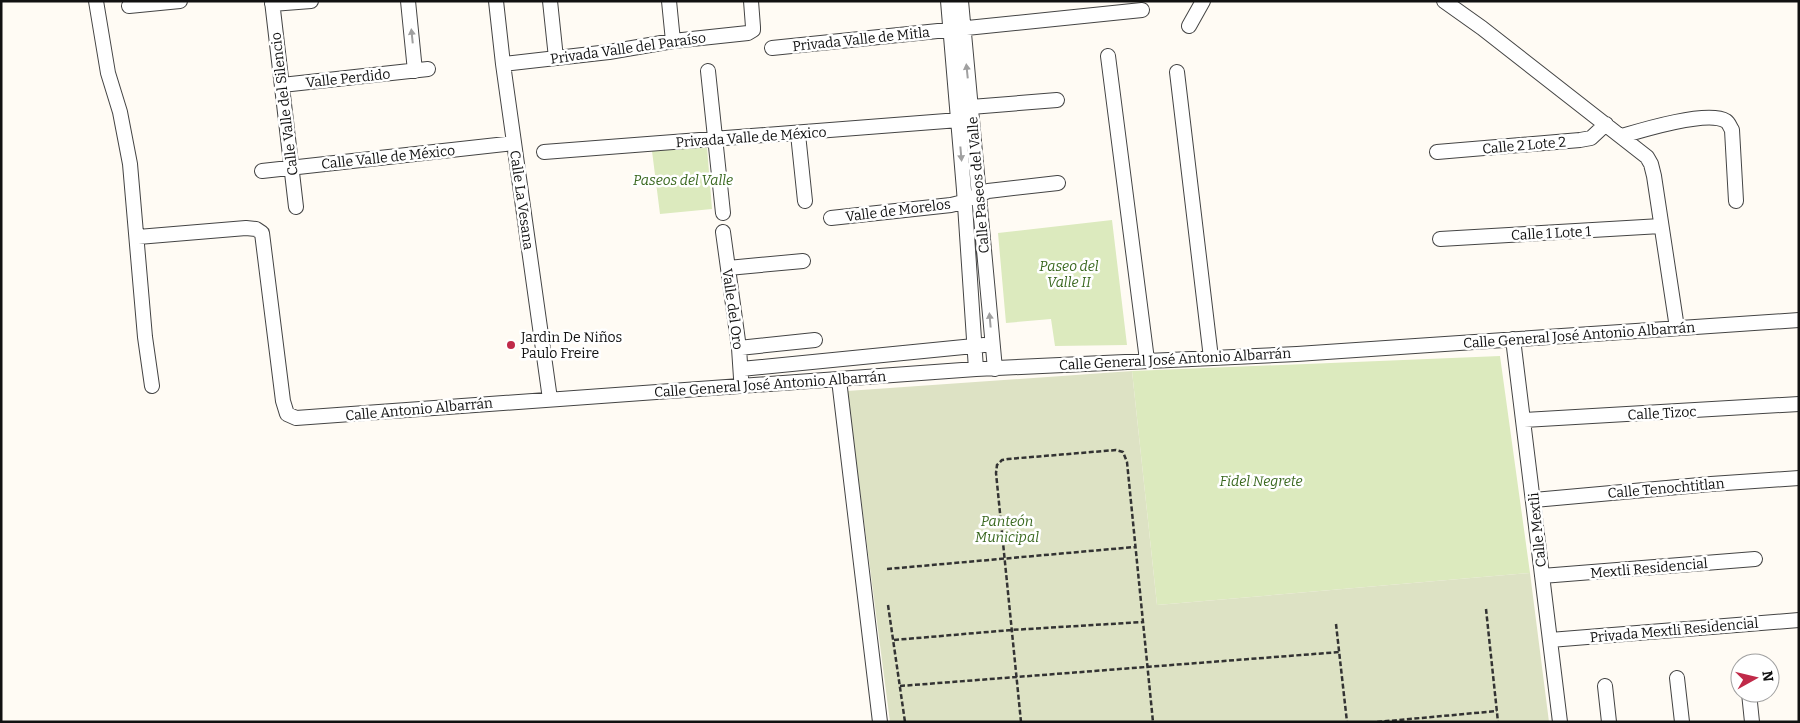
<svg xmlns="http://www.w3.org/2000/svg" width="1800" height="723" font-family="Bitter,serif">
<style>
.green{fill:#dceabe}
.cemetery{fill:#dde2c4}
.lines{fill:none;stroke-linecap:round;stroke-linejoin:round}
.minor-casing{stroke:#444;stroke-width:16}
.path{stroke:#333;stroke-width:2.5;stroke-dasharray:5 2.5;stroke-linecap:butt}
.minor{stroke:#fff;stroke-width:14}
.oneway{fill:#a0a0a0}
.poi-dot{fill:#c02a49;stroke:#fff;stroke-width:2}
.labels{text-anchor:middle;stroke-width:5;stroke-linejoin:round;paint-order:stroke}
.street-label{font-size:14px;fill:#111;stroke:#fff}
.park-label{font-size:14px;font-style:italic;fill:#3b6921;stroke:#fff}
.poi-label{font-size:14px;fill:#111;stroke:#fff;text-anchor:start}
</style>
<rect width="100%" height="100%" fill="#fffbf4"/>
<path class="green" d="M707 147 712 209 660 214 652 151Z
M1112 220 1127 345 1055 346 1051 319 1006 323 998 233Z
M1500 356 1530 573 1157 605 1132 371Z"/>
<path class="cemetery" d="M1132 371 1157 605 1530 573 1549 722H890L847 391Z"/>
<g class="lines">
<defs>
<path id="minor" d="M96 1 108 73 120 112 130 164 145 337 152 386
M272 1 296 207
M408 1 415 71
M496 1 503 64 550 399
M550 1 556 58
M669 1 673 41
M948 1 964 190 976 369
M961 1 995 369
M1444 1 1482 28 1647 157 1651 164 1654 176 1677 328
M272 4 311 1
M129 6 180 1
M1189 26 1203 1
M772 48 1142 10
M1108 56 1147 360
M503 64 609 52 673 41 748 33 753 30V27L751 1
M708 71 723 213
M1177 72 1211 358
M282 85 428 69
M971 107 1057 100
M798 134 805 201
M1622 136C1642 130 1708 110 1726 121 1729 123 1730 127 1732 130L1736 201
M544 152 959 120
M1437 152 1580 140 1591 138 1606 124
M262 171 514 143
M831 218 951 205 959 203 988 191 1058 183
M723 232 739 348 741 378
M138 237 246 228 256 229 262 233 283 401 287 414 296 418 976 369 1297 354 1799 320
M1440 239 1661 226
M728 268 803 261
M1513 339 1560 722
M739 348 815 340
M741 369 984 345
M839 380 880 722
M1524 420 1799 404
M1534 500 1711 484 1799 478
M1542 576 1755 559
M1550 640 1799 620
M1677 678 1682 722
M1605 686 1609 722
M1749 693 1752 722"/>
</defs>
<use href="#minor" class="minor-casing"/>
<path class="path" d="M887 569 1135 547
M888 605 905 722
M1486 609 1498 722
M1336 624 1347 722
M894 640 1011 630 1143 622
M900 686 1340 652
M1021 722 996 473 997 465 1002 460 1008 459 1116 450 1123 452 1127 462 1153 722
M1377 722 1497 711"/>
<use href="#minor" class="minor"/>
</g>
<defs><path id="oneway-solid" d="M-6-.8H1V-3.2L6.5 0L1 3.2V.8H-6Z" transform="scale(1.25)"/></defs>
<g class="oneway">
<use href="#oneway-solid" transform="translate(412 36) rotate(-96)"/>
<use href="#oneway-solid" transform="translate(967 71) rotate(-96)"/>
<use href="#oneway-solid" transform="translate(961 154) rotate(85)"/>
<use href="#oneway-solid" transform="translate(990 320) rotate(-95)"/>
</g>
<circle class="poi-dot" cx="511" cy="345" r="5"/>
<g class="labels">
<g class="street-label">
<text transform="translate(861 39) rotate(-6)" y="5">Privada Valle de Mitla</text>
<text transform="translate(628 48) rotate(-8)" y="5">Privada Valle del Paraíso</text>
<text transform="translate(348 78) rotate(-6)" y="5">Valle Perdido</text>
<text transform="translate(284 104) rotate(-97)" y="5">Calle Valle del Silencio</text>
<text transform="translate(751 137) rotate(-4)" y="5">Privada Valle de México</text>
<text transform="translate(1524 145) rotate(-5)" y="5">Calle 2 Lote 2</text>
<text transform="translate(388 157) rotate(-6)" y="5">Calle Valle de México</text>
<text transform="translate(978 185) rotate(-95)" y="5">Calle Paseos del Valle</text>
<text transform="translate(522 200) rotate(82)" y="5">Calle La Vesana</text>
<text transform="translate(898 210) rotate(-7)" y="5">Valle de Morelos</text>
<text transform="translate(1551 233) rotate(-3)" y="5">Calle 1 Lote 1</text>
<text transform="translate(733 309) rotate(82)" y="5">Valle del Oro</text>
<text transform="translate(1579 335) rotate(-4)" y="5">Calle General José Antonio Albarrán</text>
<text transform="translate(1175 359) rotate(-3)" y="5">Calle General José Antonio Albarrán</text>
<text transform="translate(770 384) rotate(-4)" y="5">Calle General José Antonio Albarrán</text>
<text transform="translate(419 409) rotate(-5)" y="5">Calle Antonio Albarrán</text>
<text transform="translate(1662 413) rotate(-3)" y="5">Calle Tizoc</text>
<text transform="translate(1666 488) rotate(-5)" y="5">Calle Tenochtitlan</text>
<text transform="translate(1537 530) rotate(-96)" y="5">Calle Mextli</text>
<text transform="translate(1649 568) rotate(-5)" y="5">Mextli Residencial</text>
<text transform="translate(1674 630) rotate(-5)" y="5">Privada Mextli Residencial</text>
</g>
<g class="park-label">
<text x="683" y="185">Paseos del Valle</text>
<text x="1069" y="271">Paseo del<tspan x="1069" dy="16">Valle II</tspan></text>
<text x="1261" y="486">Fidel Negrete</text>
<text x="1007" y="526">Panteón<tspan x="1007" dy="16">Municipal</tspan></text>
</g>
<g class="poi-label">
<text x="521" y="342">Jardin De Niños<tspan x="521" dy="16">Paulo Freire</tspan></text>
</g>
</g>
<rect width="1800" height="723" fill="none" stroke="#111111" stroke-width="5"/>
<g transform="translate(1755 678) rotate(82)"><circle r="24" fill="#ffffff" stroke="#a0a0a0"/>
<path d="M0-4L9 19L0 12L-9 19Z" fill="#c02a49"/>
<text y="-8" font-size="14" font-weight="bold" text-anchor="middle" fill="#111111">N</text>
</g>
</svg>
